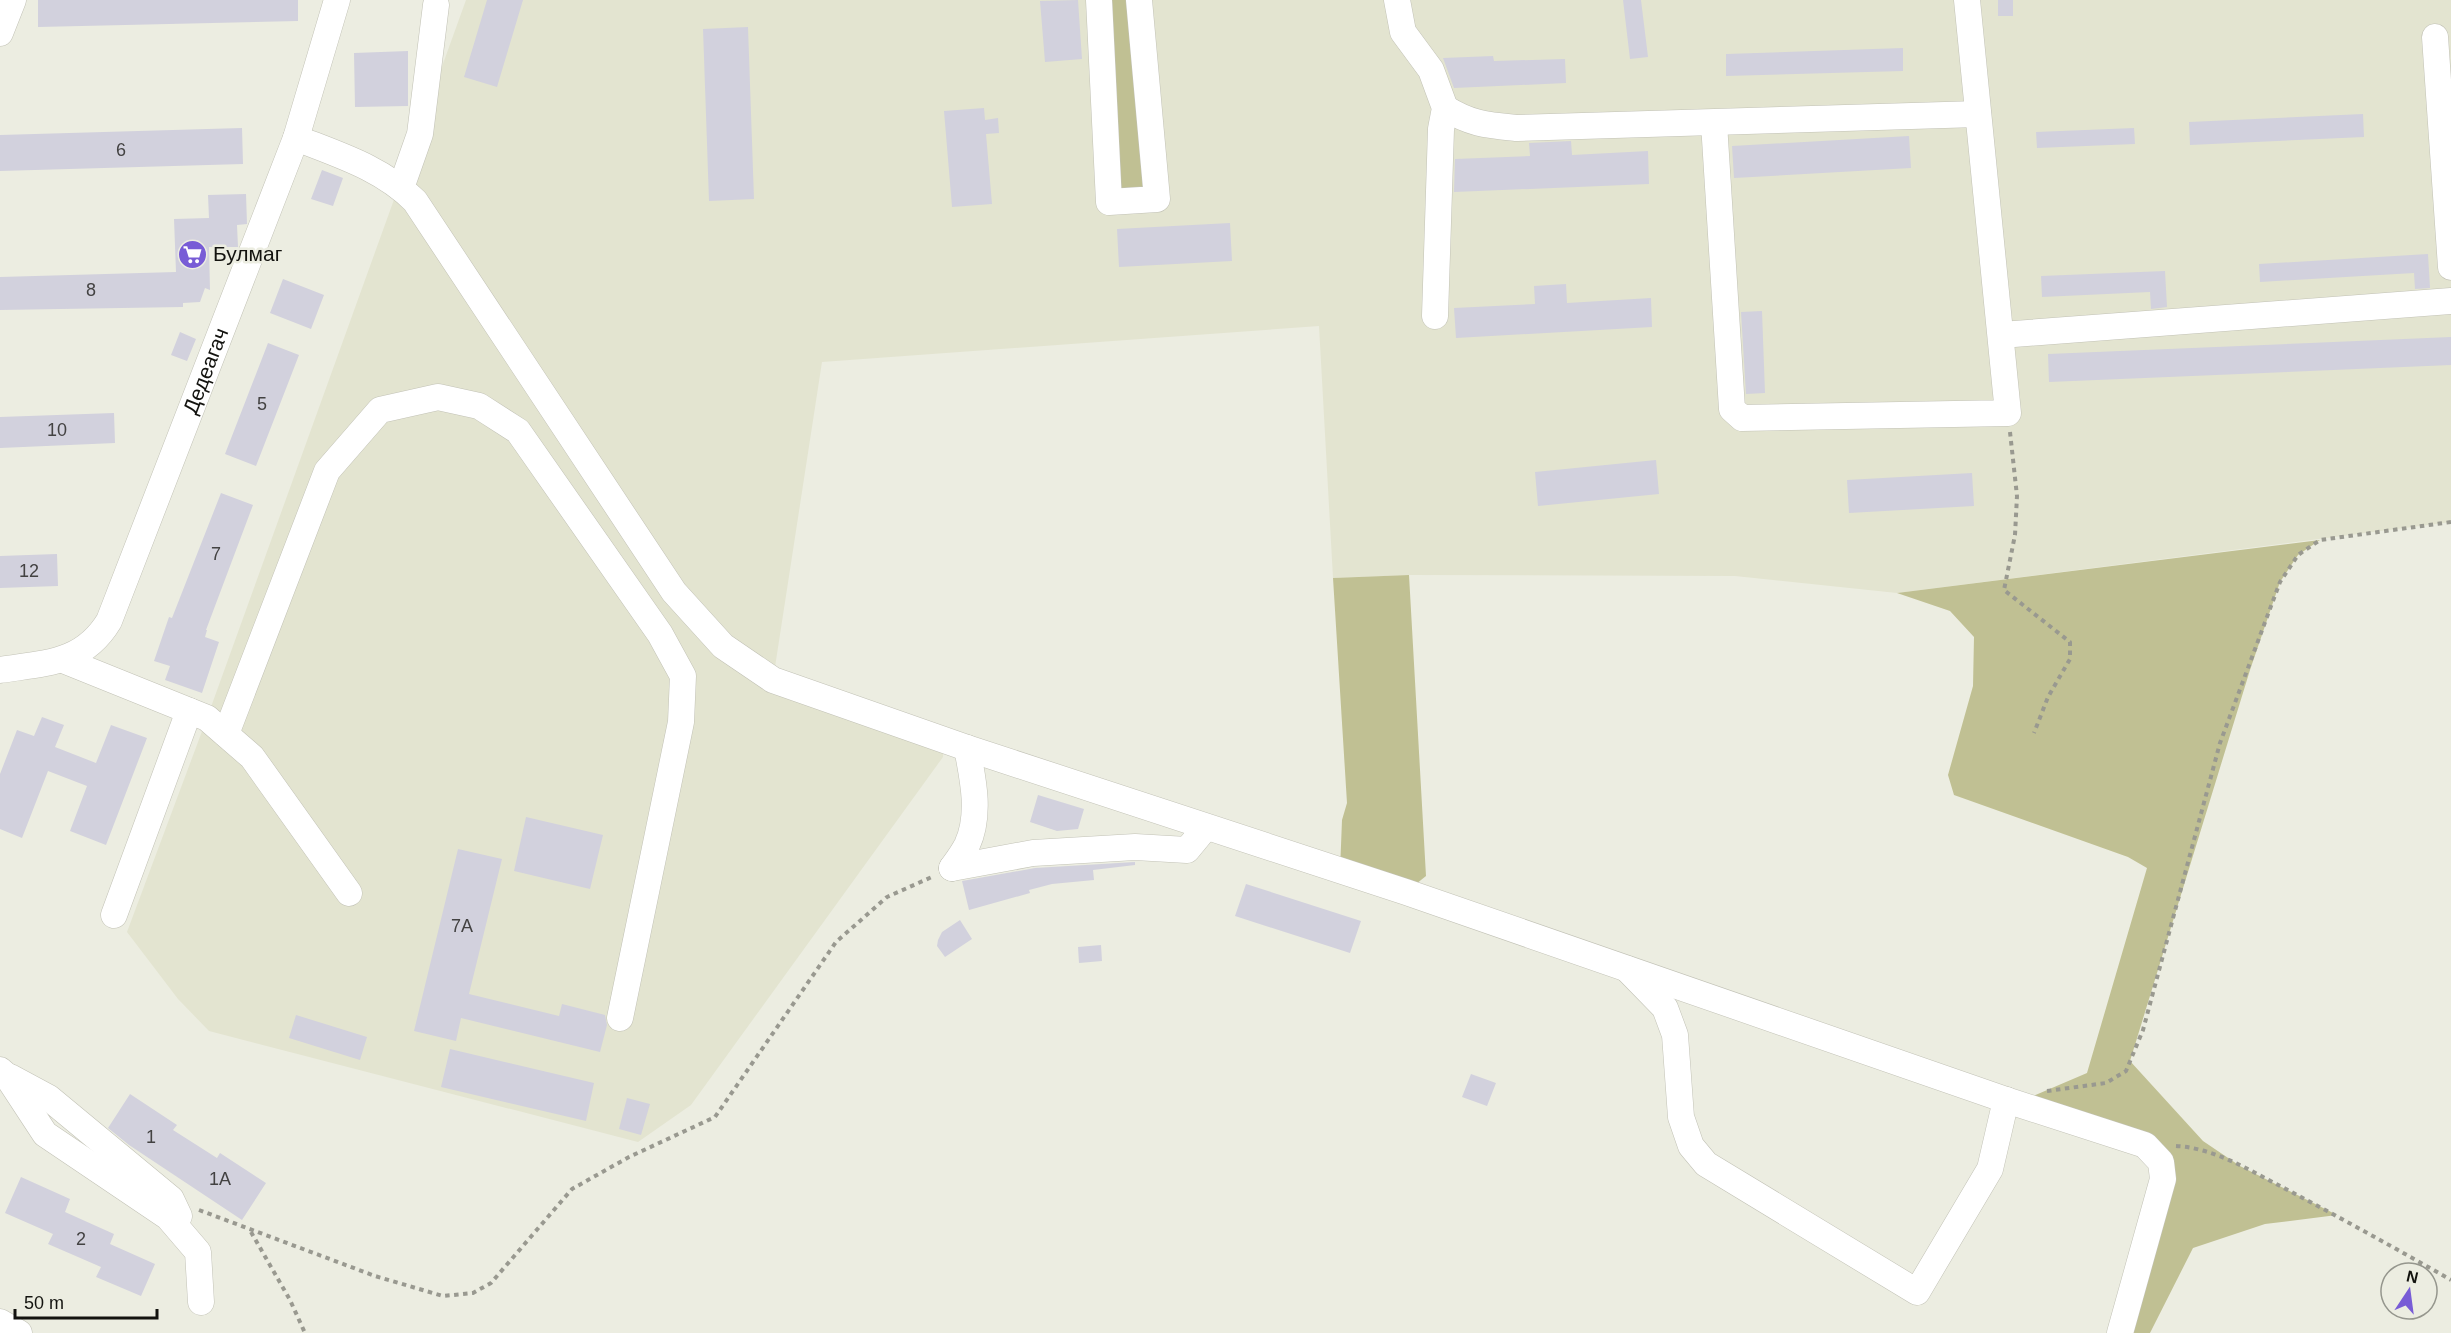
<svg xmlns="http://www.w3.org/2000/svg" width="2451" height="1333" font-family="Helvetica,sans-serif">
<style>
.built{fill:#e3e4d0}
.green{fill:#c0c093}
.building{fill:#d2d1dd}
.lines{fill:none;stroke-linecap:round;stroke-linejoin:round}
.minor-casing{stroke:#c2c2b6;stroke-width:27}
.path{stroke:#999990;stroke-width:4;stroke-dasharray:4.5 4.5;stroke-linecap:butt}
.minor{stroke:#fff;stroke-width:26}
.labels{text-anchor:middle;stroke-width:5;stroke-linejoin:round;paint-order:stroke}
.number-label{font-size:18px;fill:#434242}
.poi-label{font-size:21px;fill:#13130f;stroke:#ecede1;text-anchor:start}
.street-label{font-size:21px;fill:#13130f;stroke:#ecede1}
</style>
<rect width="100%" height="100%" fill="#ecede1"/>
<path class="built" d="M466 0H2451V522L1897 593 1735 576 1409 575 1333 578 1319 326 822 362 773 680 944 740 943 757 691 1105 638 1142 209 1031 178 999 127 932 207 718Z"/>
<path class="green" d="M1099 0H1139L1157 199 1109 202Z
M2320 540 2298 555 2280 582 2250 670 2130 1061 2203 1141 2240 1166 2337 1215 2265 1224 2193 1248 2150 1333H2120L2161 1162 2017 1103 2087 1073 2147 868 2128 857 1954 795 1948 775 1973 686 1974 637 1950 611 1897 593Z
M1409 575 1426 876 1406 892 1340 871 1342 820 1347 803 1333 578Z"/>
<path class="building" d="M38 0H298V21L38 27Z
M487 0H523L497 87 464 77Z
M1078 0 1082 59 1045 62 1040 1Z
M1623 0H1641L1648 57 1630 59Z
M1998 0H2013V16H1998Z
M748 27 754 199 709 201 703 29Z
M1903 48V71L1726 76V54Z
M408 51V106L355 107 354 53Z
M1493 56 1494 61 1565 59 1566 83 1454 88 1443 58Z
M984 108 985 120 998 118 999 133 986 134 992 204 952 207 944 111Z
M2363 114 2364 137 2190 145 2189 122Z
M242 128 243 164 0 171V135Z
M2134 128 2135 144 2037 148 2036 132Z
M1909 136 1911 168 1734 178 1732 146Z
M1571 141 1572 155 1648 151 1649 184 1454 192 1455 159 1530 156 1529 143Z
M322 170 343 178 333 206 311 199Z
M246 194 247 224 237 225 238 247H209L210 290 205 288 200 302 183 303V307L0 310V277L176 272 174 219 209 218 208 195Z
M1230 223 1232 261 1119 267 1117 229Z
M2428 254 2430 288 2415 289 2414 273 2260 282 2259 264Z
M2165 271 2167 307 2151 309 2150 292 2042 297 2041 276Z
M283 279 324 295 311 329 270 313Z
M1566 284 1567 303 1651 298 1652 327 1456 338 1454 308 1535 304 1534 286Z
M1762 311 1765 393 1746 394 1741 312Z
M180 332 196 339 187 361 171 355Z
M2451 337V365L2049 382 2048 354Z
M268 343 299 355 256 466 225 454Z
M114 413 115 443 0 448V417Z
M1656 460 1659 494 1538 506 1535 472Z
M1972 473 1974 506 1849 513 1847 480Z
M221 493 253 505 206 630H207L205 637 219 642 202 693 165 680 170 666 154 661 169 617 172 618Z
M57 554 58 586 0 588V556Z
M42 717 64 725 55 747 96 763 111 725 147 738 106 845 70 831 87 786 48 771 22 838 0 829V774L17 730 34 736Z
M1038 795 1084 809 1078 829 1057 831 1030 822Z
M526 817 603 835 590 889 514 871Z
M458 849 502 859 469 994 559 1016 562 1004 605 1015 607 1025 600 1052 461 1018 456 1041 414 1031Z
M1135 862V865L1093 870 1094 880 1052 884 1029 890 1030 893 969 910 962 881 1035 868Z
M1246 884 1361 921 1350 953 1235 916Z
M960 920 972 939 945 957 937 946 938 940 942 932Z
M1101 945 1102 961 1079 963 1078 947Z
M296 1015 367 1037 360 1060 289 1038Z
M450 1049 594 1083 586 1121 441 1087Z
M1471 1074 1496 1083 1487 1106 1462 1097Z
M130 1094 177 1125 173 1130 217 1158 220 1153 266 1183 242 1220 129 1145 108 1128Z
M627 1098 650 1104 641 1135 619 1129Z
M21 1177 70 1199 65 1212 114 1234 110 1244 155 1264 141 1296 96 1277 101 1267 48 1244 53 1234 5 1213Z"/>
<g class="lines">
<defs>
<g id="minor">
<path d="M1099 0 1109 202 1157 199 1139 0"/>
<path d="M1397 0 1403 32 1431 70 1445 108 1441 129 1435 316"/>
<path d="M0 33 13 0"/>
<path d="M2435 37 2451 267"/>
<path d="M1445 108C1471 124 1486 125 1517 128L1978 114"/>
<path d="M1714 123 1732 409 1742 418 2008 413 1967 0"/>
<path d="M296 138C339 155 382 168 415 201L674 592 723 646 773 680 967 748 1406 892 2006 1100 2145 1145 2161 1162 2163 1179 2120 1333"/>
<path d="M401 188 420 134 436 5"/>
<path d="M2001 335 2451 301"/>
<path d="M63 660 207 718 252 757 349 893"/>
<path id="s1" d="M0 670C45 663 83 664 109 621L296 138 337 0"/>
<path d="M226 734 327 471 380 410 438 397 479 406 518 431 660 634 683 676 681 722 620 1018"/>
<path d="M952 868 1033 853 1135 847 1187 850 1206 827"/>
<path d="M952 868C957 861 963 853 967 845 981 815 973 779 967 748"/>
<path d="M114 915 189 711"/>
<path d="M1627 969 1665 1008 1675 1035 1681 1117 1691 1146 1706 1164 1917 1292 1990 1169 2006 1100"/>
<path d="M0 1070 7 1076 45 1134 168 1217 198 1252 201 1302"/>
<path d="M10 1077 49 1098 171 1199 179 1216"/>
<path d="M0 1322 19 1333"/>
</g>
</defs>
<use href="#minor" class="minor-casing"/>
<path class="path" d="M2010 432 2017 496 2015 535 2004 590 2070 642V659L2048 697 2034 733
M2047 1091 2106 1083 2126 1071 2143 1030 2220 743 2280 582 2298 555 2320 540 2451 522
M2176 1146C2214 1148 2249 1170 2282 1187 2339 1217 2395 1248 2451 1280
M199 1210 375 1276 443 1296 473 1293 491 1283 572 1189 629 1157 715 1117 836 942 887 897 934 876
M251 1232 290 1300 305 1333"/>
<use href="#minor" class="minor"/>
</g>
<defs>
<symbol id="supermarket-disc" viewBox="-11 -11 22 22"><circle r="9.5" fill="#785cd6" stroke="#ecede1"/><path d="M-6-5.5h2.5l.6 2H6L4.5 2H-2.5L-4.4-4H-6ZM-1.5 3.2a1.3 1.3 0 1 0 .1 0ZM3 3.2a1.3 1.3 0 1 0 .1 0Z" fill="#fff"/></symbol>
</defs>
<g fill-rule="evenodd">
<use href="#supermarket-disc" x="176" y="238" width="33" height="33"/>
</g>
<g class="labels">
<g class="number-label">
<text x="121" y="156">6</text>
<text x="91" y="296">8</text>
<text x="262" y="410">5</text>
<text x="57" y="436">10</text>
<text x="216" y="560">7</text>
<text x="29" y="577">12</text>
<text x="462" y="932">7А</text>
<text x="151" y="1143">1</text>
<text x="220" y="1185">1А</text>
<text x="81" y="1245">2</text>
</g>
<g class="poi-label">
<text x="213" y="261">Булмаг</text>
</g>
<g class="street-label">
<text dy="7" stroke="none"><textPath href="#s1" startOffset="393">Дедеагач</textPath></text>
</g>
</g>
<g transform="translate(2409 1291) rotate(13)"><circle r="28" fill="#ecede1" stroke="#95968d" stroke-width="1.5"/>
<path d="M0-4.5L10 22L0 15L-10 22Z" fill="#785cd6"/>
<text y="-9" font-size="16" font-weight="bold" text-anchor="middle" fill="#13130f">N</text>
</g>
<path d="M15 1309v9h142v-9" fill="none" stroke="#13130f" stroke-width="3"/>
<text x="24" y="1309" font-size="18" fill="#13130f" stroke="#ecede1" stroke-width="4.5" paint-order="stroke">50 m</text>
</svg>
